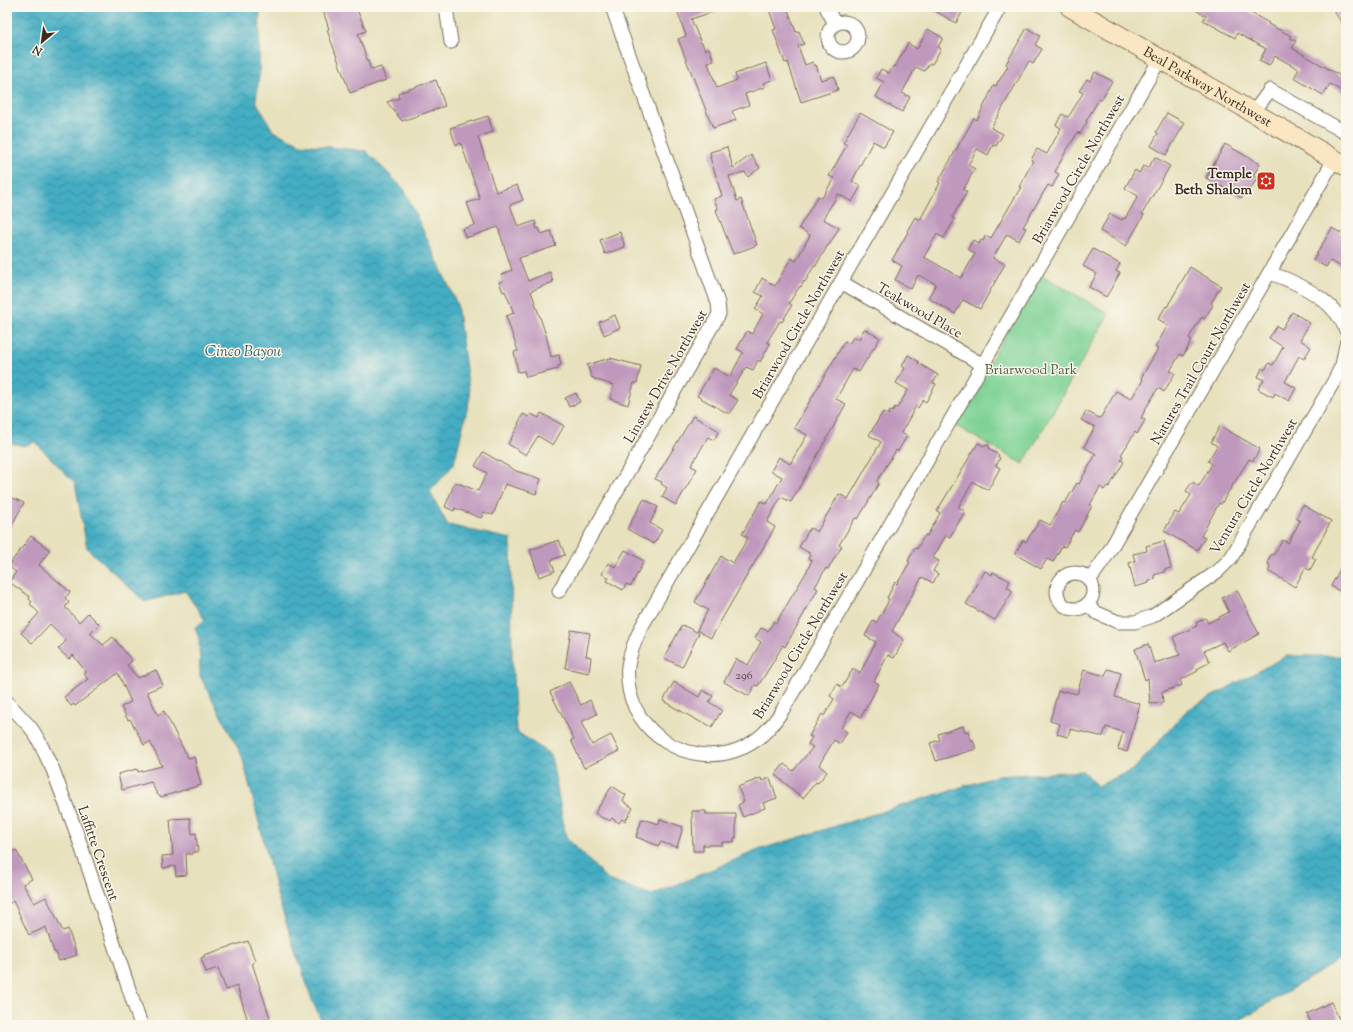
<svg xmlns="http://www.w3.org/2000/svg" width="1353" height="1032" font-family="'Sorts Mill Goudy',serif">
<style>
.park{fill:#7ed295;stroke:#5c7e5a}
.water{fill:url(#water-waves);stroke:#406c70}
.building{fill:#bf98bd}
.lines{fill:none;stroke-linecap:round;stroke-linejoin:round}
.street-casing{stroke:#776a56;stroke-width:15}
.secondary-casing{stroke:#776a56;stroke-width:21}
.street{stroke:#fff;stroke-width:13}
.secondary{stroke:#fbe6c3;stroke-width:19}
.labels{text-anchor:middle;stroke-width:3;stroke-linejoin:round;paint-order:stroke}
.number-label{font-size:12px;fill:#5c4646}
.street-label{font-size:14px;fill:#3b2a1e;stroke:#fbf7ec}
.poi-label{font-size:14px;font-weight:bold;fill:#3b2a1e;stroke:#fbf7ec;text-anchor:end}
.park-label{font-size:14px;fill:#4f5c42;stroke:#fbf7ec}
.water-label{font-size:15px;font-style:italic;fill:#3f5e60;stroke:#fbf7ec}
</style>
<defs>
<pattern id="water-waves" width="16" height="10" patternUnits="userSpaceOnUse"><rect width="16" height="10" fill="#44adc3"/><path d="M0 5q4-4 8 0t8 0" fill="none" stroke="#3a8d9e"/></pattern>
</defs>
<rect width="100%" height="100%" fill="#fbf7ec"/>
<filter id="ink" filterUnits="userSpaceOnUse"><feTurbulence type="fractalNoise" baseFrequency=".025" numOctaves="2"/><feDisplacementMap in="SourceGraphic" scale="8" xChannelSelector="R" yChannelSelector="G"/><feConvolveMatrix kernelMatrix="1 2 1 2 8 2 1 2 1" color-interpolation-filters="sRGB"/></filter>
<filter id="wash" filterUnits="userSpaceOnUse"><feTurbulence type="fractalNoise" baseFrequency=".012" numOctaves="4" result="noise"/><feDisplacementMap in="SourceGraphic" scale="16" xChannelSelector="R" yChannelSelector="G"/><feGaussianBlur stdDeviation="0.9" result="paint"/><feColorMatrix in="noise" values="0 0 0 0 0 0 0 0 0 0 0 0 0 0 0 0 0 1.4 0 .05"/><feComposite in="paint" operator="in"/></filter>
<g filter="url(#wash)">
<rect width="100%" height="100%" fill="#e7e1be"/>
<path class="park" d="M1040 274 1109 314 1023 464 954 425Z"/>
<path class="water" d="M7 7H260L259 75 256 101 273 131 301 144 366 151 404 189 457 304 470 397 454 464 430 492 448 525 511 539 512 657 516 731 551 755 566 837 608 880 652 895 758 850 997 776 1083 771 1097 786 1133 770 1187 710 1286 656H1346V956L1232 1025H323L312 1000 278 898 242 756 200 676 199 639 195 627 205 620 185 591 145 602 87 548 75 483 35 442 24 446 7 442Z"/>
<g id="blocks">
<path class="building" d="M333 7H356L366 31 358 34 371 70 381 67 386 80 350 93 327 30 329 29 323 11Z
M676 7H722V9L691 19 701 43H702L705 50 709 48 714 61 708 63 717 88 737 80 735 74 766 63 772 80 763 83 765 87 745 94 749 105 732 111 736 120 713 128 678 39 686 36Z
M768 7H787L796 32 799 31 804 44 798 46 805 65 813 62 814 66 816 65 821 80 834 76 838 90 801 102 788 62 785 63 773 30 776 29Z
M928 7H965L956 23Z
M1190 7H1241L1269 23 1268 24 1291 36 1290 38 1296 41 1292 48 1346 79V94L1330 84 1323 95 1294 78 1299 69 1275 56 1269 66 1259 61 1266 49 1237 33 1235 38 1226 33 1203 20 1206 16Z
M1331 7H1346V29Z
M1027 28 1040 36 1035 45 1042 49 1033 64 1029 61 991 128 1003 134 996 146 993 145 988 155 977 149 968 165 975 169 963 190 967 192 952 218 955 219 944 238 937 234 924 257 961 278 975 254 968 249 973 240 979 244 981 240 983 241 986 235 991 238 1021 187H1019L1033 161 1031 160 1037 149 1047 154 1061 128 1056 125 1062 114 1068 117 1071 113 1083 93 1079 91 1087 79 1090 81 1095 72 1112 81 1101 100 1099 99 1086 121 1087 122 1080 134 1078 132 1065 153 1055 172 1059 174 1052 187 1048 185 1023 227 1026 228 1019 241 1007 234 993 258 1005 264 980 309 963 300 955 314 928 298 936 284 918 275 911 289 895 280 902 266 892 260 908 232 907 231 915 217 920 220 940 183 938 182 974 118 977 120 994 85 996 86 998 81H999L1008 66 1006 64Z
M928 29 943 38 938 47 941 49 932 64 930 63 924 71 916 67 902 93 910 97 902 112 876 97 884 82 876 78 881 69 889 73 893 66 895 67 908 43 917 49Z
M436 80 445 106 402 121 387 102 399 98 398 93Z
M860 113 893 132 884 147 873 141 852 181 861 186 852 202 838 194 823 219 839 228 829 245H828L815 267 814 266 805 282 804 281 801 287 800 286 789 303 792 305 782 322 780 321 767 342 770 344 760 362 758 360 753 370 746 367 729 395 738 400 729 414 697 396 714 368 730 377 743 352 737 349 747 331 752 334 763 314 755 309 763 296 755 292 762 278 775 286 791 258 796 261 810 235 799 228 818 196 822 198 834 178 829 176 847 145 843 143Z
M1167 113 1185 123 1166 155 1151 146 1158 133 1156 132Z
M488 116 493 132 478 137 496 192 517 185 523 200 510 205 518 227 535 221 537 229 539 228 541 234 551 231 556 246 519 258 528 281 550 272 553 282 531 291 546 335 551 357 559 355 561 365 558 366V369L526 377 524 371 518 372 514 352 518 351 506 316 514 313 505 291 503 292 499 282 503 281 501 275 512 270 498 227 466 238 462 229 475 225 467 203 480 199 461 143 456 145 450 128Z
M1225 144 1260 164 1253 176 1257 178 1250 190 1247 188 1242 198 1206 178Z
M727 147 733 168 751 155 760 168 748 177 745 172 729 176 737 201 741 199 757 245 733 254 716 210 718 209 714 199 722 196 710 157H711L710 152Z
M1155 157 1170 166 1142 214 1144 215 1126 246 1100 231 1110 214 1122 220 1123 218 1125 219 1138 196 1125 188 1135 170 1139 173 1143 166 1148 168Z
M1332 228 1346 236V269L1330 261 1326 267 1313 260Z
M620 232 625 247 605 254 600 240Z
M1093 249 1120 264 1116 271 1120 273 1106 297 1089 287 1097 274 1083 266Z
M1190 267 1221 286 1211 303 1213 305 1204 319 1202 317 1197 324 1189 338 1192 340 1183 356 1180 354 1170 371 1175 373 1164 392 1158 388 1146 408 1141 418 1145 420 1137 434 1135 432 1121 455 1123 456 1121 460 1124 462 1109 487 1107 486 1104 490 1100 487 1090 505 1092 506 1078 532 1075 530 1065 547 1062 546 1053 562 1047 559 1041 569 1015 554 1023 540 1026 542 1040 520 1050 525 1063 502 1065 503 1077 483 1079 484 1096 454 1084 447 1095 427 1081 420 1086 411 1099 418 1101 417 1116 391 1131 399 1143 380 1141 378 1158 349 1155 347 1168 325 1158 319 1166 306 1167 307Z
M1292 312 1310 323 1300 340 1311 347 1304 359 1299 356 1285 382 1296 388 1289 401 1275 393 1273 397 1258 389 1264 380 1258 377 1262 368 1265 370 1269 363 1273 365 1283 347 1269 338 1277 326 1282 329Z
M615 315 620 328 604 335 599 322Z
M864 329 880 338 859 372 853 369 836 399 846 404 791 502 781 497 767 522 775 527 711 638 697 630 708 610 695 602 721 556 733 563 748 538 742 534 761 501 767 504 782 477 771 471 779 457 790 464 807 435 794 428 845 341 849 344 854 336 859 339Z
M908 355 919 362 918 363 938 375 933 383 936 384 926 402 923 400 918 408 916 406 901 433 907 436 898 451 896 450 877 481 879 483 871 497 858 519 855 518 839 545 842 546 828 569 826 568 815 587 818 589 785 647 783 645 770 667 758 686 755 685 749 696 724 682 736 659 748 665 761 642 755 638 761 628 768 631 774 621 776 623 807 571 812 560 808 558 811 554 799 547 810 528 817 532 839 494 848 499 881 442 869 435 883 412 888 415 890 411 892 412 895 407 897 408 908 390 896 383 905 368 902 366Z
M610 358 641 366 637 383H634L628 405 610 399 613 385 594 379 593 377 592 378 587 365Z
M576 393 580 402 569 407 565 398Z
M541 413 564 426 553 445 538 436 526 455 508 444 519 424H518L523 414 529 417 531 414 539 418Z
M693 416 719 431 714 440 708 437 691 466 697 469 676 505 662 497 667 488 661 484 662 482 655 479Z
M1220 426 1260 449 1253 461 1249 459 1221 504 1219 503 1201 536 1205 538 1197 550 1164 531 1175 512 1179 514 1191 495 1186 491 1192 482 1199 486 1212 464 1208 461 1217 446 1211 442Z
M978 443 984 446 989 445 990 450 999 455 998 457 1000 458 996 466 1000 468 988 490 973 482 958 507 965 511 950 537 946 535 933 558 939 561 933 571 938 574 933 583 922 577 892 631 904 640 894 658 888 655 874 681 879 684 861 717 851 711 841 728 847 732 840 744 834 740 819 765 827 772 818 783 816 782 803 798 775 775 784 764 793 771 813 747 808 744 812 737 809 736 822 714 824 716 834 699 830 696 837 684 842 687 853 669 860 673 876 642 865 636 873 621 876 623 886 606 889 599 887 598 895 582 897 584 910 562 908 561 915 548 917 549 925 535 927 536 940 513 937 511Z
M483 452 516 471 541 479 536 494 505 484 493 515 483 512 481 518 455 508 454 511 445 507 455 482 478 491 487 473 475 466Z
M13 498 24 503 7 534V501L10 503Z
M644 499 658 507 650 523 662 530 654 544 627 529Z
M1303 505 1331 521 1312 557 1316 559 1310 570 1305 568 1295 587 1268 571 1270 568 1268 562 1270 556 1274 554 1283 540 1288 543 1300 521 1296 518Z
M31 536 50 550 39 565 70 592 65 598 69 602 65 607 79 622 88 613 99 624 90 633 103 645 113 637 132 661 127 665 138 678 156 670 163 685 147 692 158 715 164 711 188 758 194 757 201 785 161 797 157 794 151 782 122 790 118 774 137 769 138 772 162 766 150 742 144 745 130 719 128 720 121 707 131 702 118 673 75 706 74 704 71 706 64 697 88 679 84 674 86 672 73 655 69 659 58 649 66 641 50 624 32 643 21 633 39 613 30 604 32 602 29 599 30 597 9 582 16 572 8 566Z
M559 540 565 555 551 560 555 571 539 577 530 550Z
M1164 541 1171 568 1164 570V572L1154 575 1155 579 1149 581V583L1135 587 1129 563 1135 561 1133 554 1147 551 1146 546Z
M625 550 644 561 631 586 626 584 623 590 607 581 609 578 602 574 608 563 615 567Z
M1346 558V595L1331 586Z
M985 571 992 575 993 572 1010 581 1007 587 1013 591 995 620 966 604Z
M1237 590 1259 634 1228 651 1223 642 1204 651 1210 662 1197 669 1198 671 1180 680 1182 685 1162 692 1163 703 1150 704 1148 678 1145 680 1135 649 1148 644 1154 663 1180 655 1173 637 1197 626 1196 623 1205 618 1208 623 1229 612 1222 598Z
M682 625 699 633 682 667 664 658Z
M571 630 590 633 586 656 591 657 589 673 565 668Z
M1108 669 1121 673 1115 697 1140 704 1127 752 1118 749 1123 732 1106 727 1103 736H1100L1070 729 1068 737 1057 734 1060 724 1050 721 1058 691 1065 692V691L1077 694 1084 670 1105 676Z
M569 682 581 705 590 700 597 714 581 722 592 745 611 735 619 751 584 768 571 740 574 739 550 692Z
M674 682 699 697 702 690 713 696 709 702 722 710 712 727 703 722 702 723 663 701Z
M963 726 965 732 968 731 970 740H973L976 749 936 761 930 743 940 740 938 734Z
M761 778 762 781 770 778 777 798 763 803 765 808 743 817 738 805 744 802 738 787Z
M612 786 626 795 623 801 633 808 625 821 622 819 619 823 612 818 610 821 605 818 604 819 595 813Z
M692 811H706V814H736V838H734V842H722V845H703V851H693Z
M190 818 192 834 196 833 198 852H193V854H186L187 875 176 876 175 866 163 868 162 856 173 855 170 819Z
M642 819 659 824 660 819 683 827 677 847 660 842 659 846 636 837Z
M16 850 32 879 23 884 34 903 46 897 63 931 68 929 77 955 59 961 56 952H54L46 927 29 935 13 901 7 905V873L11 871 7 864V855Z
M248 941 255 961 252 963 270 1018 265 1019 266 1025H249L237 986 226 990 218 968 206 972 201 958 204 957V955Z
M1331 1002 1342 1025H1312L1307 1014Z"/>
</g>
</g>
<g filter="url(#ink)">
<use href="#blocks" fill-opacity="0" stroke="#776a56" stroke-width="1"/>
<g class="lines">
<defs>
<path id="street" d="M446 7 451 42
M826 7 835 24
M1000 7 642 626C636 638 630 652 628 666 627 671 628 676 628 681 632 733 688 768 737 750 757 743 770 729 782 711L1160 59
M828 37a15 15 0 1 1 30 0a15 15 0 1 1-30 0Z
M1253 113 1270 90 1346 133
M1270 273C1299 283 1335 300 1346 330
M841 282 983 365
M1057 591a18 18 0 1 1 36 0a18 18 0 1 1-36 0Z
M1089 579 1094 574 1107 555 1334 160
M559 591 719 314 718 303 612 7
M1087 605 1097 613 1118 622H1135L1153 616 1218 571 1231 558 1334 381 1342 365 1346 345
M7 702 31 728 38 739 53 770 77 834 141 1025"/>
<g id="secondary">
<path id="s1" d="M1070 7 1346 166"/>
</g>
</defs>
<use href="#street" class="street-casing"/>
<use href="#secondary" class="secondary-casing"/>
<use href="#street" class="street"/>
<use href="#secondary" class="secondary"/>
</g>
</g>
<defs>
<symbol id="synagogue-square" viewBox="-11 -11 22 22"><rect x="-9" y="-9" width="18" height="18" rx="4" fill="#c8321e" stroke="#fbf7ec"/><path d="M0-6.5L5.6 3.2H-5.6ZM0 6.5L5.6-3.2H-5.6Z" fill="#fff"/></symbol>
</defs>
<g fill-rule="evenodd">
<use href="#synagogue-square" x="1255" y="170" width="22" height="22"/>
</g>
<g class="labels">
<g class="number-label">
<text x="744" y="679">296</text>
</g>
<g class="street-label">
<text dy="5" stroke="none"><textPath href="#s1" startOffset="159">Beal Parkway Northwest</textPath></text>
<text transform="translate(1078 169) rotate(-60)" y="5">Briarwood Circle Northwest</text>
<text transform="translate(920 310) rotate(30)" y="5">Teakwood Place</text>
<text transform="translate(798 324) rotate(-60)" y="5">Briarwood Circle Northwest</text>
<text transform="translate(1200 363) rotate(-60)" y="5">Natures Trail Court Northwest</text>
<text transform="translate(665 376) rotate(-60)" y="5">Linstew Drive Northwest</text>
<text transform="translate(1253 486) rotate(-59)" y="5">Ventura Circle Northwest</text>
<text transform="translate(800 645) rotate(-59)" y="5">Briarwood Circle Northwest</text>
<text transform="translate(99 853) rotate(71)" y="5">Laffitte Crescent</text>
</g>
<g class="poi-label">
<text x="1252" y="178">Temple<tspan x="1252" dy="16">Beth Shalom</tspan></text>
</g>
<g class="park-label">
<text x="1031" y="374">Briarwood Park</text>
</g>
<g class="water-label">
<text x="243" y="356">Cinco Bayou</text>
</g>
</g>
<rect width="1353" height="1032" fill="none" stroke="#fbf7ec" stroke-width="24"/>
<g transform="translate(42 42) rotate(209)" stroke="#fbf7ec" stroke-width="3" paint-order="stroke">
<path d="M0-3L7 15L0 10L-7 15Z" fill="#3b2a1e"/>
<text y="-6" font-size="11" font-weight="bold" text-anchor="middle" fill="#3b2a1e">N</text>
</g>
</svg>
